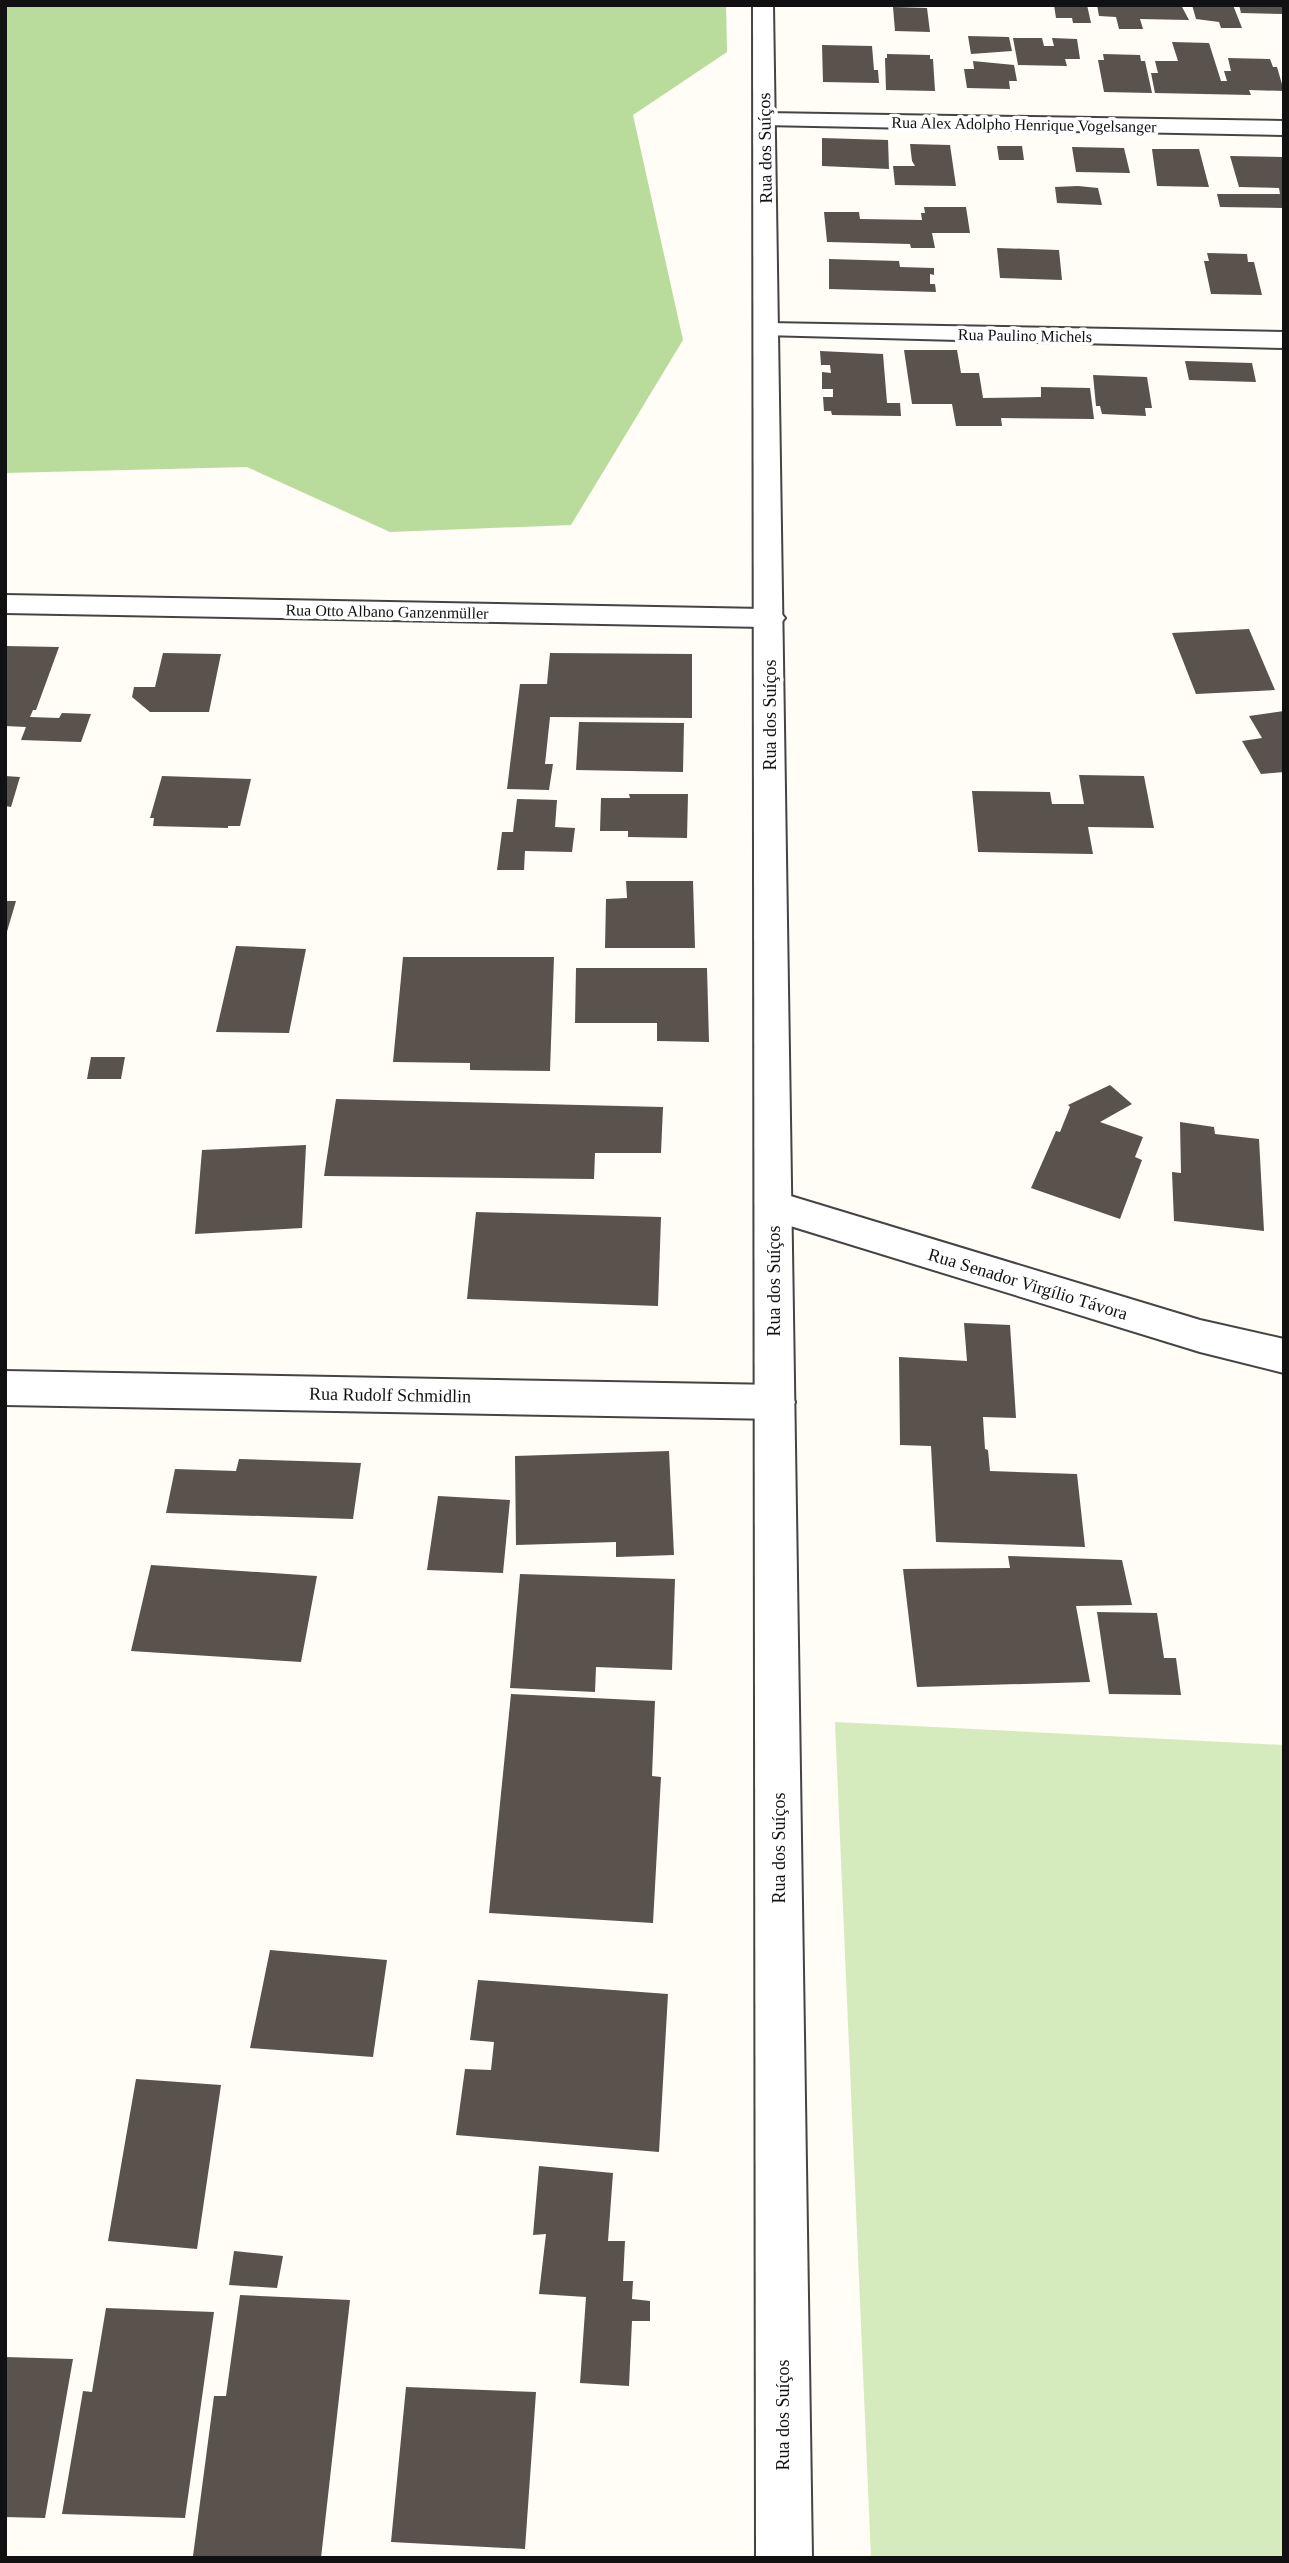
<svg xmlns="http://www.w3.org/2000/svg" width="1289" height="2563" font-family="Georgia,serif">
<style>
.green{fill:#d5ebbd}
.forest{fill:#b9dc9c}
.building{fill:#5a524d}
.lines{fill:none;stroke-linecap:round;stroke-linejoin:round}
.minor-casing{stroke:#444;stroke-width:4}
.tertiary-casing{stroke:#444;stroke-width:4}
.minor{fill:#fff;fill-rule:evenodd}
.tertiary{fill:#fff;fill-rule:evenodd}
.labels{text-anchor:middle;stroke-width:7;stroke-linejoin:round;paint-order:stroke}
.far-street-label{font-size:16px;fill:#111;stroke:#fff}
.street-label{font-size:18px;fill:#111;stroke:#fff}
</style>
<rect width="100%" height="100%" fill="#fffdf5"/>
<path class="green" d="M835 1722 1284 1745V2558H871Z"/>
<path class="forest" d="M5 5H726L727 52 633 115 683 340 571 525 390 532 247 467 5 473Z"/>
<path class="building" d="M1054 5H1087L1091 23H1073L1072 18H1056Z
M1097 5H1181L1189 20 1140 19 1143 29H1119L1116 17 1099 16Z
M1192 5H1233L1242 28H1221L1219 22 1196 19Z
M1239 5H1284V14L1241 13Z
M893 7 927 8 930 32 895 31Z
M968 36 1009 37 1012 51 971 54Z
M1013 38H1042L1044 46H1054L1052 38 1077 39 1080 59H1065L1067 66 1018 65Z
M1172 42 1209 43 1221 81H1227L1224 71H1231L1228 58 1270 59 1273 67H1277L1284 91 1249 90 1251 95 1155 93 1151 73H1158L1155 61H1178Z
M822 45 872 46 874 70H878L879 83 823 82Z
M887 54 930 55V59H933L935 91 886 90 885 58H887Z
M1103 54 1140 55 1141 61H1145L1152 93 1104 92 1098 60H1104Z
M973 61 1014 65 1017 81H1009L1010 89 967 88 964 69H974Z
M822 138 888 140 889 169 822 166Z
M910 144 950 145 956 186 895 185 893 166H915L912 161Z
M997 146H1022L1024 160H999Z
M1072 147 1124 148 1130 173 1076 172Z
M1152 149H1199L1209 187 1157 186Z
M1230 156 1284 157V208L1220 207 1217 194H1280L1279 188 1239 187Z
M1078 186 1098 188 1102 205 1057 203 1055 187Z
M924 207H966L970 233H932L935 248H911L910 244 827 242 824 212H859L860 219 922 220 921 213H925Z
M997 248 1059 250 1062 280 1000 278Z
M1207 253 1247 254 1248 262H1254L1262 295 1211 294 1204 261H1209Z
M829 259 899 261 900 267 934 268V275L930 274V284H935L936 292 829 289Z
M904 350H957L961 373H979L983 398 1041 397V387L1090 388 1094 419 1001 418 1002 426H956L952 404H912Z
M820 351 883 354 887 403H900L901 416 832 415 831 411H824L823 397H833V389H822V372L831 373 830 365H821Z
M1185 361 1252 363 1256 382 1189 380Z
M1093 375 1147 377 1152 408H1145L1146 416 1102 414 1100 406H1096Z
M1249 629 1275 690 1196 694 1172 633Z
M5 646 59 647 36 710H33L30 717 59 718 62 713 91 714 81 742 21 740 26 727 5 726Z
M163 653 221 654 209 712H150L132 697 134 687H155Z
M550 653 692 654V718L550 717 545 764H553L549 790 507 789 520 684H547Z
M1284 711V772L1261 774 1242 741 1262 738 1249 716Z
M579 722 684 723 683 772 576 770Z
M1079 775 1144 776 1154 828 1088 827 1093 854 978 852 972 791 1050 792 1052 804H1084Z
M5 776 20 777 11 807 5 806Z
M162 776 251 779 240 826H228V828L153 826 154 818H150Z
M629 794H688L687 838 628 837V831H600L601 798H630Z
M517 799 557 800 555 827 575 828 572 852 525 851 524 870H497L502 832H513Z
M626 881H693L695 948H605L606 899 627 898Z
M5 901H16L6 935H5Z
M236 946 306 949 289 1033 216 1032Z
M403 957H554L550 1071 470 1070V1063L393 1062Z
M576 968H707L709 1042 657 1041V1023H575Z
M91 1057H125L121 1079H87Z
M1110 1085 1132 1104 1100 1122 1143 1137 1135 1157 1142 1160 1120 1219 1031 1188 1056 1131 1060 1132 1070 1107 1068 1105Z
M336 1099 663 1107 661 1153H595L594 1179 324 1176Z
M1180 1122 1214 1127 1215 1134 1259 1139 1264 1231 1174 1221 1172 1172 1181 1173Z
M306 1145 302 1228 195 1234 202 1150Z
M476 1212 661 1217 658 1306 467 1299Z
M964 1323 1010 1325 1016 1418 983 1417 985 1449 988 1450 990 1471 1077 1474 1085 1547 936 1542 931 1446 900 1445 899 1357 967 1361Z
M669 1451 674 1555 616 1557V1542L516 1545 515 1456Z
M239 1459 361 1463 353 1519 166 1513 175 1469 236 1471Z
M438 1496 510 1500 503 1573 427 1570Z
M1008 1556 1122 1560 1132 1605 1076 1606 1090 1682 917 1687 903 1569 1010 1568Z
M151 1565 317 1576 301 1662 131 1651Z
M520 1574 675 1579 672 1670 596 1667 595 1692 510 1688Z
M1097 1612 1157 1613 1164 1658H1176L1181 1695 1109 1694Z
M511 1694 655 1701 652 1776 661 1777 653 1923 489 1913Z
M270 1950 387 1960 373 2057 250 2048Z
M478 1980 668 1994 659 2152 456 2135 465 2069 491 2070 494 2042 470 2040Z
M136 2079 221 2085 197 2249 108 2241Z
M539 2166 613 2173 608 2241H625L623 2281H633L632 2299 650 2301V2321H632L629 2386 580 2383 586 2297 539 2294 546 2234 533 2235Z
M234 2251 283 2256 277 2288 229 2285Z
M240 2295 350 2300 321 2558 193 2556 214 2396H226Z
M106 2308 214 2312 185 2518 62 2514 83 2391 92 2392Z
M5 2357 73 2359 45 2518 5 2517Z
M406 2387 536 2392 525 2549 391 2542Z"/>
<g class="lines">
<defs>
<path id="minor" d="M765 113 1284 121V135L757 125 754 120 757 115Z
M767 323 1284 332V348L758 335 755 330 758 325Z
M5 595 770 609 780 612 785 618 780 624 770 627 5 613Z
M774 1191 1200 1320 1284 1339V1373L1200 1352 761 1217 755 1206 761 1195Z
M5 1371 775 1385 789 1390 795 1402 789 1414 775 1419 5 1405Z"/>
<path id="tertiary" d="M753 5H773L812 2558H756Z"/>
</defs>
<use href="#minor" class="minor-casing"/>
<use href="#tertiary" class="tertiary-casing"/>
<use href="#minor" class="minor"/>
<use href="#tertiary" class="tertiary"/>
</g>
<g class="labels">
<g class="far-street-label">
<text transform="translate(1024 124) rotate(1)" y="6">Rua Alex Adolpho Henrique Vogelsanger</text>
<text transform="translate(1025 335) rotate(1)" y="6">Rua Paulino Michels</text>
<text transform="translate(387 611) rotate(1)" y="6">Rua Otto Albano Ganzenmüller</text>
</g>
<g class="street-label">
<text transform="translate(765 148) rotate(-91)" y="6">Rua dos Suíços</text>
<text transform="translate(770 715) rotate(-90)" y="6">Rua dos Suíços</text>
<text transform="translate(774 1281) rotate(-90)" y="6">Rua dos Suíços</text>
<text transform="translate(1028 1284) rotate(17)" y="6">Rua Senador Virgílio Távora</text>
<text transform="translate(390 1395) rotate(1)" y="6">Rua Rudolf Schmidlin</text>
<text transform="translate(779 1848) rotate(-90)" y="6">Rua dos Suíços</text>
<text transform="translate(783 2415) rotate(-90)" y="6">Rua dos Suíços</text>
</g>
</g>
<rect width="1289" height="2563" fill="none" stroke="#111111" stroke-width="14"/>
</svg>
